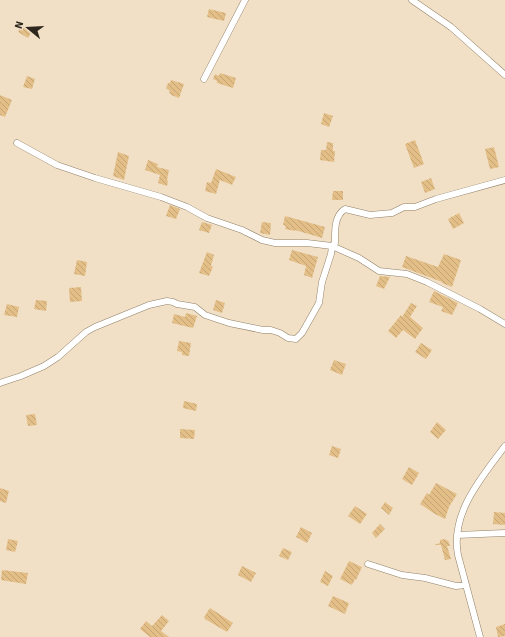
<svg xmlns="http://www.w3.org/2000/svg" width="505" height="637" font-family="'Source Sans 3',sans-serif">
<style>
.building{fill:url(#building-back-hatch)}
.lines{fill:none;stroke-linecap:round;stroke-linejoin:round}
.minor-casing{stroke:#918169;stroke-width:7}
.minor{stroke:#fff;stroke-width:6}
</style>
<defs>
<pattern id="building-back-hatch" width="6" height="6" patternUnits="userSpaceOnUse"><rect width="6" height="6" fill="#e3bf87"/><path d="M-1 5l2 2M0 0l6 6M5-1l2 2" fill="none" stroke="#c3a474"/></pattern>
</defs>
<rect width="100%" height="100%" fill="#f2e0c6"/>
<path class="building" d="M209 9 226 13 224 21 207 17Z
M22 25 32 31 28 38 18 32Z
M220 73 236 78 233 88 217 83V81L213 79 215 74 219 76Z
M27 76 35 79 32 89 23 87Z
M171 80 184 84 179 98 171 95V94L169 93 170 91 166 88 168 83H170Z
M0 95 12 100 5 117 0 115Z
M324 113 333 116 329 127 321 124Z
M415 140 424 164 414 168 405 144Z
M327 142 333 143V151H335L334 162 320 160 321 150H326Z
M494 147 499 167 490 169 485 149Z
M118 152 129 156 124 180 113 176Z
M148 160 158 164 157 167 169 170 167 180 168 181 167 186 158 183 160 175 145 170Z
M216 169 236 177 232 185 220 180 216 194 205 191 207 182 211 183Z
M431 178 435 189 425 193 421 182Z
M333 191H343V200H332Z
M170 205 180 209 176 219 166 216Z
M459 213 464 223 453 229 448 219Z
M285 216 325 227 322 238 295 230V231L285 229 286 226 283 225Z
M202 222 212 225 209 233 199 230Z
M262 222 271 223 270 235 260 233Z
M292 250 318 257 312 278 304 275 306 266 289 260Z
M207 252 214 255 211 266 213 267 209 276 199 273Z
M444 254 461 260 452 287 442 283V282L402 267 406 256 438 267Z
M77 260 87 262 85 276 74 274Z
M380 276 390 277 384 289 376 286Z
M81 287 82 301 70 302 69 288Z
M434 291 458 303 452 315 441 311 443 307 429 302Z
M36 300 47 301 46 311 34 309Z
M216 300 225 303 222 313 213 310Z
M411 303 417 306 410 317 423 328 415 339 403 330 396 338 388 331 401 315 402 317Z
M7 304 19 307 17 317 4 315Z
M186 313 197 316 193 328 172 323 174 314 185 317Z
M179 341 191 343 189 356 182 355V352L177 351Z
M421 343 432 350 426 359 415 352Z
M334 360 346 364 342 375 330 370Z
M184 401 197 404 196 411 183 408Z
M35 414 37 425 28 426 26 415Z
M437 422 446 430 438 439 430 432Z
M180 429 195 430 194 439 180 438Z
M332 446 341 449 338 458 329 455Z
M409 467 419 473 412 485 402 479Z
M436 483 457 494 449 507 445 519 435 514 420 504 427 493 429 495Z
M0 488 9 491 6 503 0 501Z
M385 502 393 508 389 515 381 508Z
M355 506 367 514 360 524 348 516Z
M494 512 505 513V525L493 524Z
M380 524 385 529 376 538 372 533Z
M301 527 312 533 307 543 296 537Z
M8 539 18 541 15 552 6 550Z
M445 539 447 541 448 540 450 546H447L451 559 445 560 441 545H434L440 543V540Z
M283 548 292 552 288 560 279 556Z
M349 561 362 567 356 580 355 579 352 585 340 579Z
M242 566 256 573 251 582 238 575Z
M2 570 28 573 26 584 1 580Z
M325 571 333 576 328 586 320 582Z
M333 596 349 603 345 614 328 606Z
M210 608 233 623 227 632 205 619 204 617Z
M162 615 169 621 161 631 169 637H150L140 629 146 621 152 626Z
M505 624V636L498 637 496 627Z"/>
<g class="lines">
<defs>
<path id="minor" d="M412 0 451 27 505 75
M204 79 245 0
M17 143 57 165 95 178 161 197 187 207 207 218 242 230 262 240 275 243H307L332 246 359 258 379 271 407 274 427 282 480 309 505 324
M0 383 21 376 44 366 58 357 86 332 95 327 149 305 167 301 173 302 177 304 195 307 205 315 229 323 263 330H271L280 333 288 338 296 339 302 333 319 303 322 282 331 254 332 246 335 243C335 231 334 216 345 209L370 215 392 213 404 207H415L436 199 505 180
M457 535 505 533
M368 564 402 575 425 578 456 586 466 585
M480 637 458 555C450 513 482 477 505 446"/>
</defs>
<use href="#minor" class="minor-casing"/>
<use href="#minor" class="minor"/>
</g>
<g transform="translate(28 28) rotate(288)" stroke="#f2e0c6" stroke-width="3" paint-order="stroke">
<path d="M0-3L7 15L0 10L-7 15Z" fill="#2e271d"/>
<text y="-6" font-size="11" font-weight="bold" text-anchor="middle" fill="#2e271d">N</text>
</g>
</svg>
